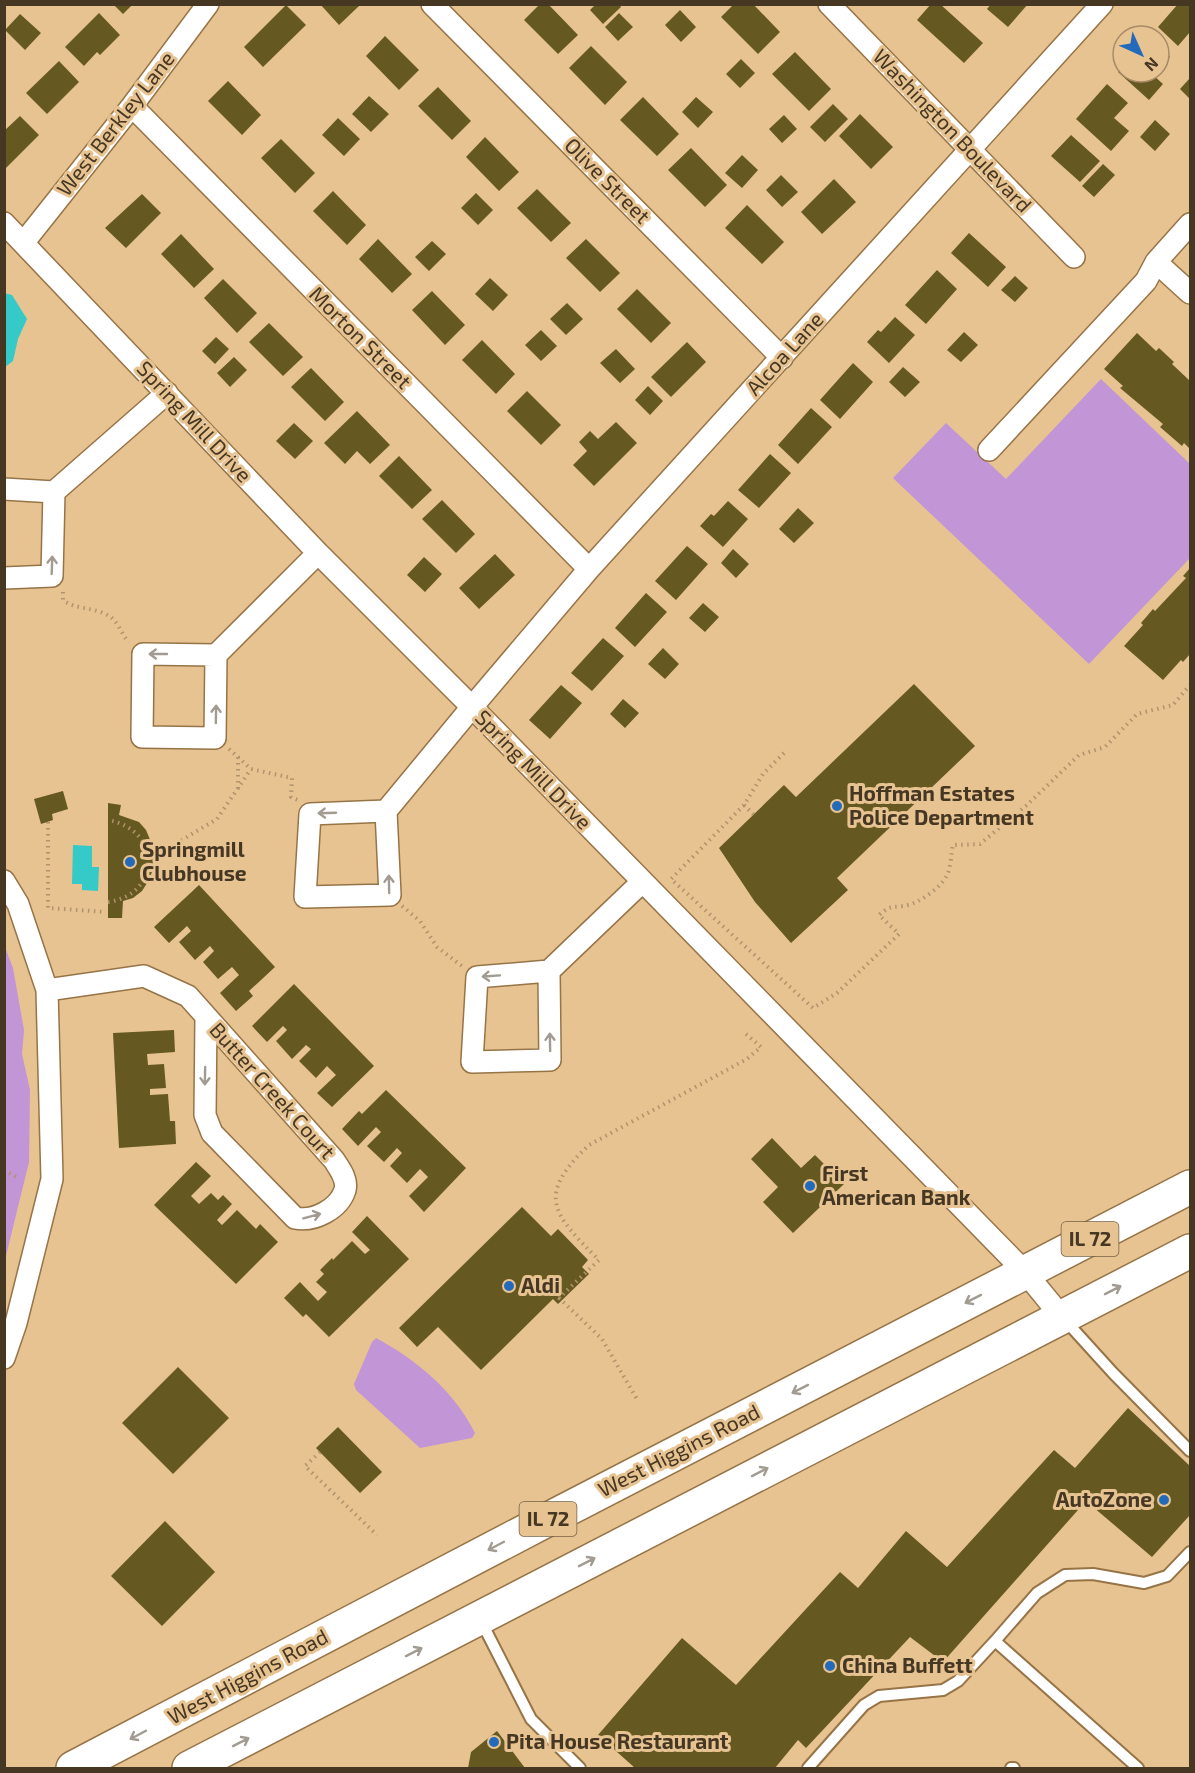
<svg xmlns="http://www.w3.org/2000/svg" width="1195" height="1773" font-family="'Exo 2',sans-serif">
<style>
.green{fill:#c195d6}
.water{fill:#35c9c8}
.building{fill:#665821}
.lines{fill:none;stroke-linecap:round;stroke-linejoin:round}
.service-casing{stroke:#967446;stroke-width:14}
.minor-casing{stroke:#967446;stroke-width:24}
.primary-casing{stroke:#967446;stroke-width:36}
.path{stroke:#b0936c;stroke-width:4;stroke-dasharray:1.5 4.5;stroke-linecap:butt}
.service{stroke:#fff;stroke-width:10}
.minor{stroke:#fff;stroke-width:21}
.primary{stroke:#fff;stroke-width:33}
.oneway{stroke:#a29b91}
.poi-dot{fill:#246abb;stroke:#e7c392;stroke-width:2}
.labels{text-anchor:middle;stroke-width:6;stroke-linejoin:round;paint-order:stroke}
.shield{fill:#e7c392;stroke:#766144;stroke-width:1.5}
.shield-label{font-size:20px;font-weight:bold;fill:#463723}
.street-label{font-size:21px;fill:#463723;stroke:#e7c392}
.poi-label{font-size:21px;font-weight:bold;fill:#463723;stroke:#e7c392;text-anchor:start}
</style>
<rect width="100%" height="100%" fill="#e7c392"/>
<path class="green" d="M1101 379 1190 464V558L1089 664 893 478 946 423 1006 479Z
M5 947 13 968 24 1030 22 1054 30 1090 29 1162 5 1260Z
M376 1338C417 1360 454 1391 475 1433L472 1438 420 1448 356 1390 354 1384 372 1342Z"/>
<path class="water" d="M4 293 12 295 27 319 18 339 13 361 5 367Z
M73 845 92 846V867H99L98 891 82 890V884H72Z"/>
<path class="building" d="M113 4H133L123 14Z
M320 4H357L359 6 339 25Z
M540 4H548L578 35 558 54 524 20Z
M596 4H619L621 7 603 24 590 10Z
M734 4H753L780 32 758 54 721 17Z
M931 4H940L983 43 964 63 917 20Z
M991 4H1028L1008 27 987 9Z
M1178 4H1190V32L1178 46 1158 27Z
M286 5 306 25 263 67 244 47Z
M680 10 696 27 681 42 665 25Z
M99 13 120 35 100 55 97 52 84 66 65 47Z
M619 13 633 27 618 41 605 27Z
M20 14 41 33 25 50 5 30Z
M385 36 419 70 399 90 366 56Z
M591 46 627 82 605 105 569 68Z
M1159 47 1170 57 1159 69Z
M795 52 831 89 809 111 772 74Z
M741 59 755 73 740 88 726 74Z
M59 61 79 82 47 114 26 93Z
M1123 66V72H1156L1153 75 1163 84 1149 100 1118 72Z
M1190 78V99L1180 89Z
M228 81 261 115 242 135 208 101Z
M1107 84 1128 103 1114 118 1129 131 1111 151 1076 119Z
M438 87 471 121 452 140 418 106Z
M369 96 389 114 371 132 352 114Z
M643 97 679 134 657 156 620 120Z
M696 97 713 112 698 128 682 112Z
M833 104 848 119 825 142 810 127Z
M860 114 893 147 871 169 839 136Z
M784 115 797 129 782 143 769 129Z
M20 116 39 135 4 170V131Z
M338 118 360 139 344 156 322 135Z
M1155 120 1170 134 1155 151 1140 137Z
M1071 135 1100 161 1080 182 1051 156Z
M485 137 519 172 499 191 466 157Z
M281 139 315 173 295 193 261 158Z
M691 148 727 185 705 207 668 170Z
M742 155 758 170 742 188 725 173Z
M1103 164 1115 175 1094 197 1082 186Z
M781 175 798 192 782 207 766 190Z
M834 179 856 202 822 234 801 212Z
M537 189 571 223 551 242 517 208Z
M333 191 366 225 347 245 313 211Z
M476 193 493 210 478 225 461 208Z
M142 194 161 213 126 248 105 228Z
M747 205 784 242 762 264 725 228Z
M969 233 1006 267 988 287 951 253Z
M181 234 214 269 194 288 161 254Z
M378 239 412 274 392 293 359 259Z
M586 239 620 273 600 292 566 258Z
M432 241 446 254 429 271 415 257Z
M937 270 957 289 926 324 905 305Z
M1015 276 1028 288 1015 302 1001 290Z
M490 278 508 295 493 311 475 294Z
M223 279 257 313 237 333 204 298Z
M637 289 671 323 651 343 617 309Z
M432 291 465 325 445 345 412 310Z
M567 303 583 319 566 335 550 319Z
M895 317 915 335 889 363 867 342 878 330 881 332Z
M269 323 303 357 283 376 249 342Z
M541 330 557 346 541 361 525 345Z
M964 332 978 345 961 362 947 350Z
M1137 333 1156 351 1159 348 1174 362 1172 364 1190 381V449L1184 443 1182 446 1160 427 1163 424 1120 388 1123 386 1104 369Z
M216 337 229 349 215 364 202 351Z
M482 340 515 374 496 394 462 360Z
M687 342 706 362 671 397 651 377Z
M616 349 635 369 620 383 600 363Z
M234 357 247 370 230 387 217 373Z
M853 363 873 382 840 419 820 400Z
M903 367 920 382 905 397 889 382Z
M311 368 344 402 325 421 291 387Z
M648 386 663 401 650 415 635 400Z
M527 391 561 425 541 445 507 411Z
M811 408 832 427 798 464 778 445Z
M357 411 390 445 370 464 357 451 345 464 324 443Z
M616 422 637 443 594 486 573 465 587 451 579 442 590 431 598 439Z
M294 423 313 441 295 459 276 441Z
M770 454 791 473 759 508 738 490Z
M399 456 432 490 412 509 379 476Z
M442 500 475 534 456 553 422 519Z
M728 501 748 519 723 547 700 526 711 514 714 516Z
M798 508 814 523 794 543 779 529Z
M687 546 708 564 676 600 655 581Z
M733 549 749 564 736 578 721 563Z
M495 554 515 575 479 609 459 588Z
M424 557 442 574 425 592 407 575Z
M1190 568V654L1183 662 1181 660 1163 680 1124 646 1143 625 1141 623 1153 609 1155 611 1186 578 1183 576Z
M646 593 667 612 635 647 615 628Z
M703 603 719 617 705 632 689 618Z
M603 638 624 656 592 691 571 673Z
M663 648 679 664 665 679 648 664Z
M914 684 975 746 837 878 848 890 791 943 755 902 719 848 784 785 796 797Z
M561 685 582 703 550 739 529 720Z
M623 699 639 713 625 728 610 714Z
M63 791 68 809 52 814 53 820 41 824 34 799Z
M108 803 121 805 119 815 139 822 146 830 151 842 153 856V869L149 880 142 891 133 898 123 901 122 918H108Z
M199 885 275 967 249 991 253 996 236 1011 220 993 239 975 232 967 218 979 203 962 214 951 210 946 195 960 179 942 191 931 187 926 169 943 154 927Z
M294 984 374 1066 332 1107 317 1093 336 1075 327 1066 316 1078 299 1061 311 1049 306 1045 292 1059 276 1041 287 1030 283 1026 267 1042 252 1026Z
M174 1030 175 1052 147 1054 148 1065 164 1064 166 1088 150 1089V1095L168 1094 170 1121H175L176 1144 119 1148 113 1033Z
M386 1090 466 1168 424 1212 409 1196 428 1177 420 1169 407 1183 390 1166 402 1153 397 1148 384 1162 367 1146 381 1132 376 1127 358 1146 342 1129 359 1111 362 1114Z
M772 1138 801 1168 815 1155 844 1184 793 1233 763 1202 778 1187 751 1159Z
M196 1162 211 1176 191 1196 199 1204 211 1193 218 1200 223 1195 232 1204 217 1220 222 1225 237 1210 256 1229 260 1224 278 1242 236 1284 154 1205Z
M522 1207 551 1236 558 1229 588 1260 582 1267 589 1274 558 1304 553 1299 481 1370 438 1327 417 1347 399 1328Z
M367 1216 409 1259 329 1337 306 1314 303 1317 284 1298 300 1282 318 1301 327 1292 316 1282 324 1274 320 1270 332 1258 333 1260 352 1241 365 1254 370 1250 352 1232Z
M178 1367 229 1418 173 1474 122 1423Z
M1128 1408 1190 1466V1515L1152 1557 1086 1501 943 1662 910 1637 806 1748 798 1740 775 1768H635L598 1735 682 1638 736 1685 840 1572 858 1588 906 1531 947 1567 1054 1450 1075 1468Z
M338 1427 382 1472 360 1493 316 1448Z
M165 1521 215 1572 162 1626 111 1576Z
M497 1731 525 1768H468L471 1752Z"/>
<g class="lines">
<defs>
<path id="service" d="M1064 1319 1113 1373 1190 1451
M481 1621 531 1719 580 1768
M995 1641 1037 1593 1065 1575 1093 1574 1144 1583 1167 1576 1190 1552
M808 1768 864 1705 879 1696 943 1690 958 1681 995 1641 1138 1768
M1011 1768H1014"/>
<path id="minor" d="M432 4 782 358
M829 4 1074 257
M132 106 589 569
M4 223 318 553 472 707 1025 1272 1061 1316
M24 242 132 106 208 4
M1156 262 1190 293
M989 450 1146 281 1156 262 1190 224
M4 489 54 492 167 393
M4 578 52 576 54 492
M216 655 143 654 142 737 215 738 216 655 318 553
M386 811 310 814 305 897 390 895 386 811 472 707 589 569 1102 4
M4 881 18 904 47 990 52 1179 16 1323 4 1358
M549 971 550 1060 472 1062 477 977 549 971 642 882
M47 990 144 976 188 996 334 1160C339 1168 348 1179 345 1190 339 1209 314 1222 295 1218L212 1133 205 1115 206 1017"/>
<path id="primary" d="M73 1768 562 1512 1190 1187
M189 1768 1190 1251"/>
</defs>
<use href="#service" class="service-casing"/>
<use href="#minor" class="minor-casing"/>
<use href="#primary" class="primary-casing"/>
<path class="path" d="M63 592V600C76 610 95 607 109 616 118 621 121 634 129 642
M229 749 251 769 292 778 291 797 298 800
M784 753 763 774 744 805 671 879 813 1008 837 993 899 934 879 915C893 903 893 909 908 905 920 902 940 888 946 877 951 869 951 854 953 845L980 844 1027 805 1079 755 1105 747 1137 714 1173 705 1190 685
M238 757V789
M744 805 754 815
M48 822V908L106 912
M147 850 172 846 217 819 251 769
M108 902C162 894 162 830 108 820
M402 906 420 921 437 947 462 966
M4 1170 18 1178
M550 1289 559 1298 599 1260C553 1214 535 1196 589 1145L747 1059 761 1047 746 1034
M559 1298 602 1339 638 1401
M320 1452 305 1466 377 1535"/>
<use href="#service" class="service"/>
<use href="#minor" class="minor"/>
<use href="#primary" class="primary"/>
</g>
<defs><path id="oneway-shaft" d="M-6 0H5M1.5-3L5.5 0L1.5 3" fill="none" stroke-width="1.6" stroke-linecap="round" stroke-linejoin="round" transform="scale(1.5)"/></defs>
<g class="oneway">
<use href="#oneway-shaft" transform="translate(52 565) rotate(-88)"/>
<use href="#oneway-shaft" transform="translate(158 654) rotate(-180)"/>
<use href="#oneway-shaft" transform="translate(216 714) rotate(-89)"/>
<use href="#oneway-shaft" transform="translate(327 813) rotate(178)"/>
<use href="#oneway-shaft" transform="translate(389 884) rotate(-91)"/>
<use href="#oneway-shaft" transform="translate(491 976) rotate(176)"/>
<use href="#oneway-shaft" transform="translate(550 1042) rotate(-91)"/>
<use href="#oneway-shaft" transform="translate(205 1076) rotate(91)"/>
<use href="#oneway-shaft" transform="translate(312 1216) rotate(-15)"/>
<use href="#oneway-shaft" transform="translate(1113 1290) rotate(-27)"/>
<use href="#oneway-shaft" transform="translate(973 1299) rotate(153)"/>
<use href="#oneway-shaft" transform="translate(800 1389) rotate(153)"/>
<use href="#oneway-shaft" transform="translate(760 1472) rotate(-27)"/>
<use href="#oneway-shaft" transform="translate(496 1546) rotate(152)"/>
<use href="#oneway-shaft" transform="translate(587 1562) rotate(-27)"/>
<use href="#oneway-shaft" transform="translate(414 1652) rotate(-27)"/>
<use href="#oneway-shaft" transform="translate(138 1735) rotate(152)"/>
<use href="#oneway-shaft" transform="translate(241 1742) rotate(-27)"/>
</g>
<g class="poi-dot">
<circle cx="837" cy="806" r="6"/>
<circle cx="130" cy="862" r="6"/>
<circle cx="810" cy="1186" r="6"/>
<circle cx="509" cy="1286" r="6"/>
<circle cx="1164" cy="1500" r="6"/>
<circle cx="830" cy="1666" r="6"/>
<circle cx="494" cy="1742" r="6"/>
</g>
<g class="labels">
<g class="shield">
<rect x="1061.5" y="1222" width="57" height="34" rx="4.5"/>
<rect x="519.5" y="1502" width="57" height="34" rx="4.5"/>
</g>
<g class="shield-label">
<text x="1090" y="1246">IL 72</text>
<text x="548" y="1526">IL 72</text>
</g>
<g class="street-label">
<text transform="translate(116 124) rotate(-52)" y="7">West Berkley Lane</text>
<text transform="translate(952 131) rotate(46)" y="7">Washington Boulevard</text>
<text transform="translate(607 181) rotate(45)" y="7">Olive Street</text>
<text transform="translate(360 338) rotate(45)" y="7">Morton Street</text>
<text transform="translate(785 354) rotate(-48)" y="7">Alcoa Lane</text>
<text transform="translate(194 422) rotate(47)" y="7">Spring Mill Drive</text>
<text transform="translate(533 770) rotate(46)" y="7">Spring Mill Drive</text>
<text transform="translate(272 1091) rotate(48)" y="7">Butter Creek Court</text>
<text transform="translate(679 1451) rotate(-27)" y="7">West Higgins Road</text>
<text transform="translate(248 1677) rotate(-28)" y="7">West Higgins Road</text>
</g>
<g class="poi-label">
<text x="849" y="801">Hoffman Estates<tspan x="849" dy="24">Police Department</tspan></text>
<text x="142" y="857">Springmill<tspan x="142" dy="24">Clubhouse</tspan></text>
<text x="822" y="1181">First<tspan x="822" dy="24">American Bank</tspan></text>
<text x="521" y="1293">Aldi</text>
<text x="1152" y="1507" text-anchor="end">AutoZone</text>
<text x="842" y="1673">China Buffett</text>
<text x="506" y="1749">Pita House Restaurant</text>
</g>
</g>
<rect width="1195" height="1773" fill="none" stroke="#463723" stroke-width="12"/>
<g transform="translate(1141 54) rotate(135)"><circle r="28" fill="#e7c392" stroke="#a78b66" stroke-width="1.5"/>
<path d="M0-4.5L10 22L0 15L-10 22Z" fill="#246abb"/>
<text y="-9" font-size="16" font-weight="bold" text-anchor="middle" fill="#463723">N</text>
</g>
</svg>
